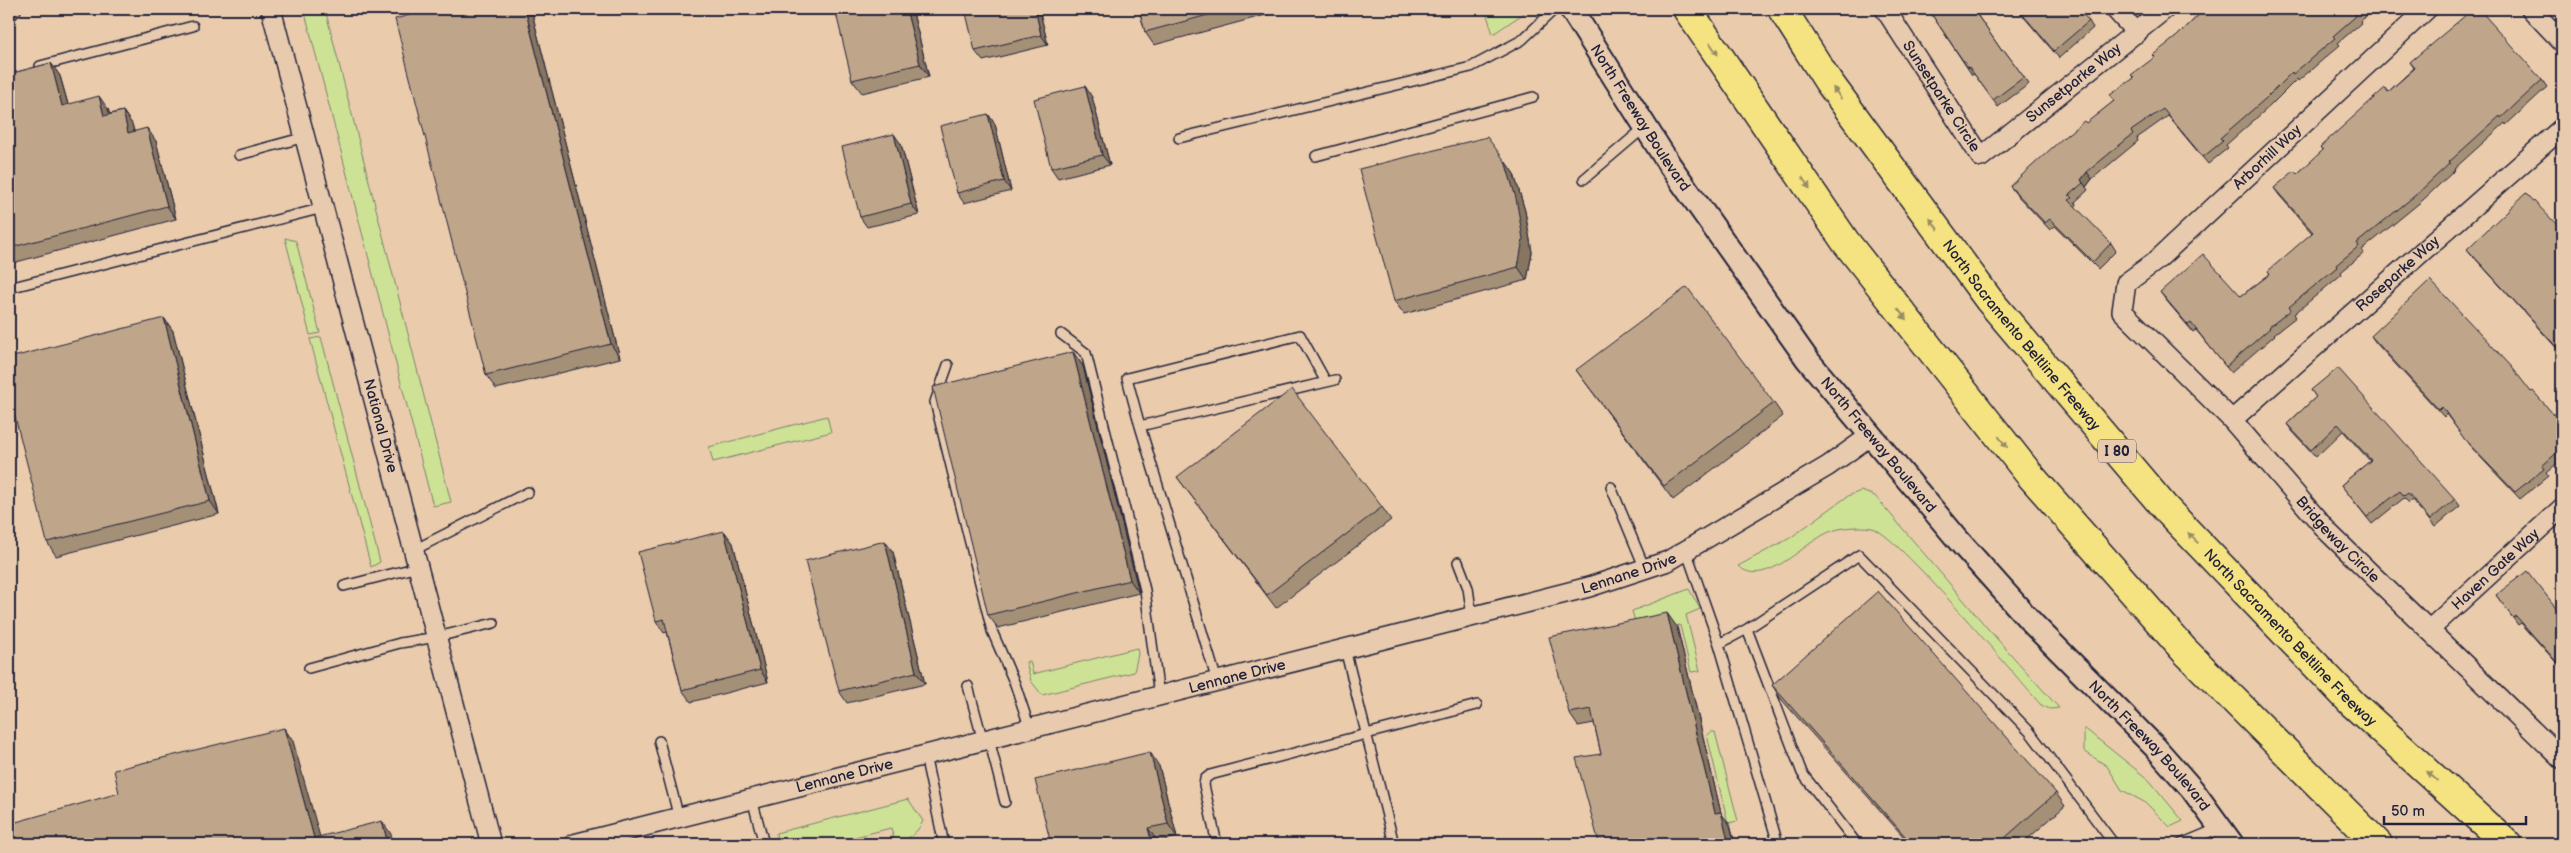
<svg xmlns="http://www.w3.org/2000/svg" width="2571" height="853" font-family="'Balsamiq Sans',sans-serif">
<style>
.green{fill:#cee296;stroke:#788268}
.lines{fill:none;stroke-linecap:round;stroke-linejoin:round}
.service-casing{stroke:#22223b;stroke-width:12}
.minor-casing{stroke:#22223b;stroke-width:22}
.tertiary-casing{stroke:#22223b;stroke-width:26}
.motorway-casing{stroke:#22223b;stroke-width:31}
.service{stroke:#e8cbae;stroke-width:9}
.minor{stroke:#e8cbae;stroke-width:19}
.tertiary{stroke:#e8cbae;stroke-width:22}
.motorway{stroke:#f5e382;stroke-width:28}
.wall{fill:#a48f77;stroke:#22223b}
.shaded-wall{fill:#867461;stroke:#22223b}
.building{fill:#bfa68a;stroke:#22223b}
.oneway{fill:#968c62}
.labels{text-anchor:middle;stroke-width:4.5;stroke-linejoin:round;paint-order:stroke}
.shield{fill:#e8cbae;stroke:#5d555e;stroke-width:1}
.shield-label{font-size:14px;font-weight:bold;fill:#22223b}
.street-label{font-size:15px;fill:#22223b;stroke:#e8cbae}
</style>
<rect width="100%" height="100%" fill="#eaccac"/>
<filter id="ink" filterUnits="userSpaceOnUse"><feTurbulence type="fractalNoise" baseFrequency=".02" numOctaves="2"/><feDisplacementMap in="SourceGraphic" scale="10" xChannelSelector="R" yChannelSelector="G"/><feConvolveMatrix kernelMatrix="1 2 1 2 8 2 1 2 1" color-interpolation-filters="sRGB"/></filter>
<g filter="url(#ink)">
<path class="green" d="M304 9H325L451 502 433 506Z
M1485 9H1530L1493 34Z
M285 238 296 241 320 333 310 335Z
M321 337 380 562 371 567 310 339Z
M827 416 831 432 713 462 709 447Z
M1861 491 1875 496 1989 630 2059 708 2050 709 2041 705C2019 680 1894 531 1872 528 1863 526 1844 527 1835 530 1807 537 1767 591 1738 566L1790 538 1848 496Z
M1689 589 1700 609 1686 615 1700 671 1691 672 1680 625 1645 632 1635 621 1632 611Z
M1137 648 1138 654 1134 672 1042 695 1031 681 1026 662 1030 661 1033 674Z
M2084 728 2149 780 2183 821 2170 827 2146 803 2122 790 2107 766 2084 751Z
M1710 732H1715L1738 821 1728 823 1707 735Z
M908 799 923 821C918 832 907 842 895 843L891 828 826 844H777L776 833Z"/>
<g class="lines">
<defs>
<path id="service" d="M40 66 193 26
M1179 138 1471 67 1522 40 1555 9
M239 155 305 137
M1316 156 1533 97
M1584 179 1645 127
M9 288 323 208
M1061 334 1086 353 1145 590 1159 696
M948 365 935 402 992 631 1015 684 1030 729
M1140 426 1127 378 1300 335 1326 382
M1611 487 1645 569
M414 550 528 492
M1686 550 1719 644
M1458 562 1468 588 1472 617
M344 586 418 567
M1747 629 1719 644 1778 844
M1345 649 1394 844
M309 668 400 643 437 637 494 623
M1217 681 1140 426 1335 380
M968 686 983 741
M989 739 1005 802
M659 741 679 818
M925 755 943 840
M752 799 764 844
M1217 844 1204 785 1205 779 1210 775 1477 705
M1857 844 1802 773 1747 629 1859 555 2030 732 2114 844
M2181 844 2219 828"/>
<g id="minor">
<path d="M9 9H11"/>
<path id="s1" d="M271 9 491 844"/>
<path id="s2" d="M1885 9 1981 157 2165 9"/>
<path d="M2115 9 2137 33"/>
<path id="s3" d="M2427 9 2156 261 2126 283 2122 311 2232 420 2329 533 2562 759"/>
<path d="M2531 9 2562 42"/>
<path id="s4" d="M2232 420 2562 128"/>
<path id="s5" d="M2429 630 2562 508"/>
<path id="s6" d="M574 844 1589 587 1668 561 1828 466 1870 436"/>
</g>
<g id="tertiary">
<path id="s7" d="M1571 9 1669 164 1807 359 1959 541 2034 625 2155 747 2192 789 2232 844"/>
</g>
<g id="motorway">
<path d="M1687 9 1845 241 2029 474 2184 650 2378 844"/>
<path id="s8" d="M1782 9 1828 81 1989 300 2165 508 2353 704 2507 844"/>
</g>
</defs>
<use href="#service" class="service-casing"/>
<use href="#minor" class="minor-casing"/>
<use href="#tertiary" class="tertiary-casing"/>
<use href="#motorway" class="motorway-casing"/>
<use href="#service" class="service"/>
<use href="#minor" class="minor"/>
<use href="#tertiary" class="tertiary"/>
<use href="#motorway" class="motorway"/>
</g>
<path class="wall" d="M432 9H531L620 358 496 389 486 375Z
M912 9 929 77 862 93 852 80Z
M1039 9 1048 45 983 61 975 51Z
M1139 9H1288L1154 45 1145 32Z
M1928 9H1976L1980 14 1978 16 2002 51 2004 50 2029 84 1998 107 1974 74 1972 75Z
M2017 9H2073L2089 21 2093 28 2059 58Z
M2205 9H2375L2360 21 2361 23 2338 43 2340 45 2298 81 2297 79 2270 106 2226 145 2228 148 2208 164 2168 116 2137 138 2138 141 2092 179 2086 187 2088 190 2075 202 2077 205 2075 207 2111 243 2116 251 2098 269 2055 226 2050 230 2015 193 2010 186 2114 101 2134 78Z
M2410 62 2542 80 2547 87 2506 125 2505 123 2454 169 2455 170 2423 200 2362 250 2364 253 2341 272 2342 274 2294 314 2296 317 2274 334 2275 335 2231 373 2196 330 2193 332 2165 299 2160 292 2241 296 2270 274 2312 233 2279 195 2274 188 2297 174 2323 151 2320 147 2388 92 2414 68Z
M51 63 60 76 68 104 108 109 110 114 123 111 132 124 134 131 156 141 176 219 9 264V74Z
M1092 97 1110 165 1058 178 1051 168Z
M988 114 995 124 1011 191 964 203 957 193Z
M901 144 919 215 867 227 860 217Z
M1505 161 1514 174 1525 211 1532 252 1527 280 1404 314 1394 301Z
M2562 230V354L2472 255 2467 249Z
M164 318 173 331 219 514 56 556 47 542Z
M2371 336 2531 392 2562 424V459L2546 473 2548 476 2520 499 2470 446 2446 414 2444 417 2376 343Z
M1073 352 1083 366 1139 593 998 628 988 615Z
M1576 370 1774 403 1783 416 1673 500Z
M2311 390 2455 499 2460 506 2435 527 2412 500 2409 503 2404 498 2372 524 2341 485 2370 461 2343 431 2316 457 2292 431 2287 424 2316 397Z
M1177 477 1382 507 1391 520 1276 608Z
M724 531 733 543 768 682 691 702 682 690 667 632 664 633 656 621Z
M893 552 925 684 847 703 839 691Z
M2496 595 2562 615V669L2521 623 2518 625Z
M1677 627 1721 813 1730 825 1735 844H1593L1599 843 1601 754 1594 723 1578 726 1569 713Z
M1772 685 2056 793 2065 806 2022 844H1910L1781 699Z
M1159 766 1177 837 1158 842 1051 844Z"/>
<path class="shaded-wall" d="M525 9H531L620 358 611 344Z
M906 9H912L929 77 920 64Z
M1035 9H1039L1048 45 1041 35Z
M51 63 60 76 72 119 62 106Z
M1085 86 1092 97 1110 165 1102 155Z
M99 96 108 109 114 129 104 116Z
M123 111 132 124 138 146 128 133Z
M988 114 995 124 1011 191 1004 181Z
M147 128 156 141 176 219 167 206Z
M894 134 901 144 919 215 911 204Z
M1505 161 1514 174 1525 211 1532 252 1527 280 1518 267Z
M2087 172 2092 179 2086 187 2081 180Z
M164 318 173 331 219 514 210 501Z
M1073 352 1083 366 1139 593 1130 580Z
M724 531 733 543 768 682 760 670Z
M885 541 893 552 925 684 916 672Z
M1667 613 1677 627 1721 813 1730 825 1735 844H1729L1715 813Z
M284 728 293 741 322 844 314 838Z
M1150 752 1159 766 1177 837 1168 824Z
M382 821 391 834 394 844H388Z
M1148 828 1158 842V844H1152Z"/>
<path class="building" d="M432 9H525L611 344 486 375 395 19Z
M835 9H906L920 64 852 80Z
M965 9H1035L1041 35 975 51Z
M1139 9H1230L1145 32Z
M1928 9H1973L2002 51 2004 50 2024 77 1993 100 1969 67 1968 68Z
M2018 9H2073L2074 10 2075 9H2078L2089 21 2054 51Z
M2205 9H2361L2355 14 2356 16 2333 36 2335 38 2293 74 2292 72 2265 99 2220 138 2223 141 2203 157 2163 109 2131 131 2133 134 2087 172 2081 180 2083 183 2069 195 2072 198 2069 200 2111 243 2093 262 2050 219 2045 223 2010 186 2064 137 2084 121 2086 123 2114 101 2110 95 2134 78 2131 75 2155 57 2153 55 2176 37Z
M2473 9H2479L2542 80 2501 118 2500 116 2449 162 2450 163 2418 193 2357 243 2359 246 2336 265 2337 267 2289 307 2291 310 2269 327 2270 328 2226 367 2191 323 2188 325 2160 292 2203 254 2241 296 2270 274 2268 271 2313 232 2274 188 2294 171 2297 174 2323 150 2320 147 2385 88 2388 92 2415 68 2410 62Z
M51 63 62 106 99 96 104 116 123 111 128 133 147 128 167 206 9 248V74Z
M1085 86 1102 155 1051 168 1034 99Z
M988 114 1004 181 957 193 940 126Z
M894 134 911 204 860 217 842 147Z
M1487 137 1505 161 1516 198 1523 239 1518 267 1394 301 1359 169Z
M2526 193 2562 230V353L2467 249Z
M2430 280 2511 366 2531 392 2533 391 2562 424V448L2542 466 2544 469 2515 492 2465 440 2442 407 2439 410 2371 336Z
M1687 287 1774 403 1664 486 1576 370Z
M164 318 210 501 47 542 9 393V358Z
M1073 352 1130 580 988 615 933 387Z
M2338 368 2455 499 2430 520 2408 493 2404 496 2400 491 2367 517 2341 485 2371 460 2338 424 2311 450 2287 424 2316 397 2311 390Z
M1292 389 1382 507 1267 595 1177 477Z
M724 531 760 670 682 690 664 619 656 621 638 552Z
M2562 537V544L2559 540Z
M885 541 916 672 839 691 805 561Z
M2527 571 2562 615V668L2516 616 2513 618 2496 595Z
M1878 591 2056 793 1998 844H1912L1772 685Z
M1667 613 1715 813 1721 812 1729 844H1593L1599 843 1576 758 1601 754 1591 709 1569 713 1549 637Z
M284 728 314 838 382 821 388 844H14L9 824 119 793 114 770Z
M1150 752 1168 824 1148 828 1152 844H1051L1035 780Z"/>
<defs><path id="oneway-solid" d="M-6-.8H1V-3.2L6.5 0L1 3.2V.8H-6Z" transform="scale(1.25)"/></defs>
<g class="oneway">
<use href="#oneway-solid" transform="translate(1714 49) rotate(56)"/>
<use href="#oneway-solid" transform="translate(1837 93) rotate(-126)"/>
<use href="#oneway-solid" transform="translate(1806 183) rotate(56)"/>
<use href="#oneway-solid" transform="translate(1934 224) rotate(-126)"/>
<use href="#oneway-solid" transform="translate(1902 314) rotate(52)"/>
<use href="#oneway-solid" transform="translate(2003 442) rotate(51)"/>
<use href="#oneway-solid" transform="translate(2193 538) rotate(-134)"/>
<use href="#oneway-solid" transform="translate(2432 776) rotate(-138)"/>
</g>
</g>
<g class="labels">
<rect class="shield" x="2098" y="439.5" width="38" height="23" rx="4"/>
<g class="shield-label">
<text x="2117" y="456">I 80</text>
</g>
<g class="street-label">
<text dy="5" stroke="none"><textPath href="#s2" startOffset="295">Sunsetparke Way</textPath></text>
<text dy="5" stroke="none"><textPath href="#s2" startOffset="104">Sunsetparke Circle</textPath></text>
<text dy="5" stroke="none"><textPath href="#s7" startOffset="129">North Freeway Boulevard</textPath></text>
<text transform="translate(2267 157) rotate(-43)" y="5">Arborhill Way</text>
<text dy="5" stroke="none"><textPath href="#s4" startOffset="221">Roseparke Way</textPath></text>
<text dy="5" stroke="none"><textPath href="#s8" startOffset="405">North Sacramento Beltline Freeway</textPath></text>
<text dy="5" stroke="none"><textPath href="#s1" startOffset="431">National Drive</textPath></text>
<text dy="5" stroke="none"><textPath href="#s7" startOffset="534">North Freeway Boulevard</textPath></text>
<text dy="5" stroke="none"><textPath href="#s3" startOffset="750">Bridgeway Circle</textPath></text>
<text dy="5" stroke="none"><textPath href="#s5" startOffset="90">Haven Gate Way</textPath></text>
<text dy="5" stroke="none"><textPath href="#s6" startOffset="1089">Lennane Drive</textPath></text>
<text dy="5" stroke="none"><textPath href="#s8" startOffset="810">North Sacramento Beltline Freeway</textPath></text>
<text dy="5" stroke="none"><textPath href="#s6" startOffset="684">Lennane Drive</textPath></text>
<text dy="5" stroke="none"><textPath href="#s7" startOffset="939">North Freeway Boulevard</textPath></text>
<text dy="5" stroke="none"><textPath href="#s6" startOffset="279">Lennane Drive</textPath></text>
</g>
</g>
<rect width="2571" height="853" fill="none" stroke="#e8cbae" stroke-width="30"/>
<rect x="15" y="15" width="2541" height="823" fill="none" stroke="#22223b" stroke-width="2" filter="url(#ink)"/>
<path d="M2384 816v8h142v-8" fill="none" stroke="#22223b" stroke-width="2.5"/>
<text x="2391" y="816" font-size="15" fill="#22223b" stroke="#e8cbae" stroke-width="4" paint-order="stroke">50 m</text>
</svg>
